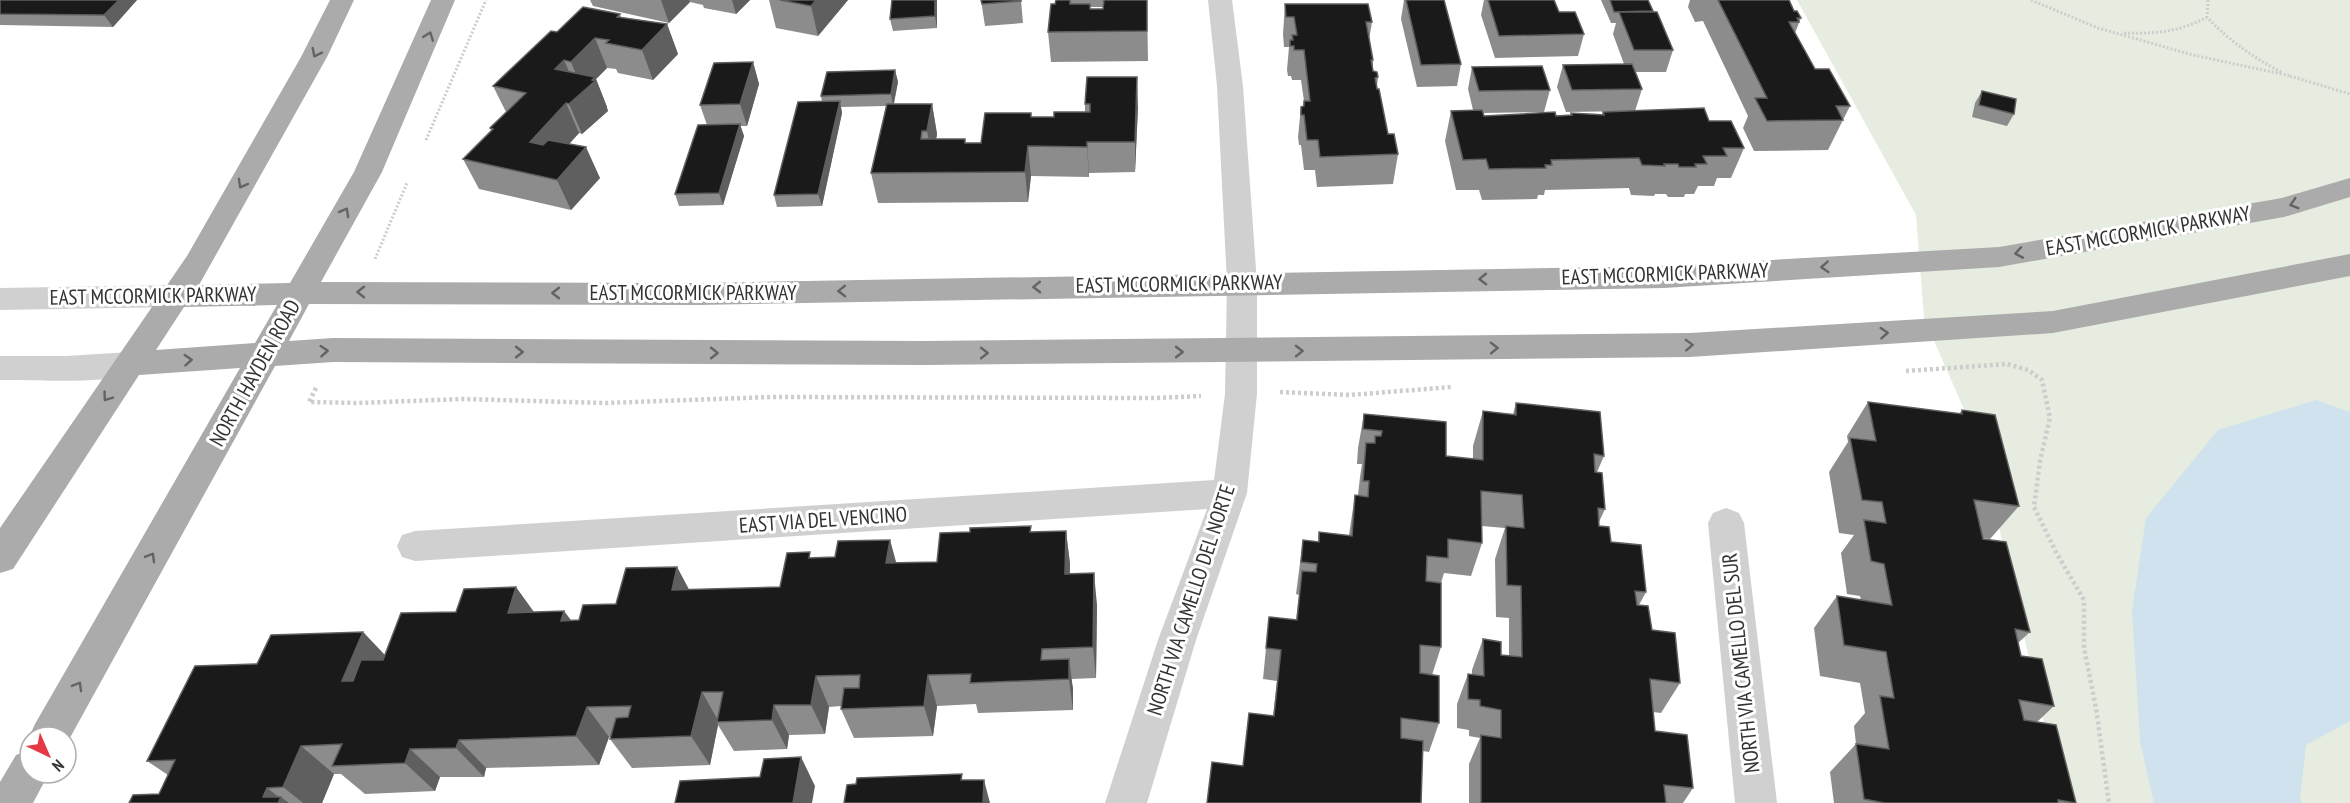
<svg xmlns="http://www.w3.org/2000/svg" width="2350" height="803" font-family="'PT Sans Narrow',sans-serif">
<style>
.green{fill:#e6ecdf}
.water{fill:#cfe2ee}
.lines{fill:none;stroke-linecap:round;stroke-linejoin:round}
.path-far1{stroke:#cdcdcd;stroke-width:3;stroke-dasharray:2 2;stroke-linecap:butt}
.path{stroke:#cdcdcd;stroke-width:4.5;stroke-dasharray:3 3;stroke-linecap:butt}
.minor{fill:#d0d0d0;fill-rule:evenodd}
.major{fill:#ababab;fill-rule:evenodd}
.wall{fill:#8c8c8c;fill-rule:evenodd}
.shaded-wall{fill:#5f5f5f}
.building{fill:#1a1a1a;stroke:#5f5f5f;stroke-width:1.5}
.oneway{stroke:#636363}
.labels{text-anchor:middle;stroke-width:6;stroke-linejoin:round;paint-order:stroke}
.street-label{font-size:21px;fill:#333;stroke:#fff}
</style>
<rect width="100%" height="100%" fill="#fff"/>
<path class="green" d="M1797 0H2350V803H2062L1981 448 1924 318 1916 215Z"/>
<path class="water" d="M2316 400 2350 412V721L2306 745 2300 798 2302 803H2154L2140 741 2132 610 2146 518 2218 430Z"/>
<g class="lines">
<path class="path-far1" d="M2031 0 2098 28 2193 55 2291 76
M2208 0 2207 17C2229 41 2254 58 2283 73
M2124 33C2154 34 2180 32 2207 17
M2290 76 2350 94
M426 140 486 0
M375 259 407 183"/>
<path class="path" d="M1906 371 2007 364 2028 370 2042 380 2050 418 2040 461 2034 507 2057 554 2084 600V648L2096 708 2109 803
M316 388 309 402 359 403 463 399 606 403 772 397 1157 398 1201 396
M1280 392 1350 395 1452 387"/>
<path class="minor" d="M1208 0H1232L1243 86 1257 283V394L1247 493 1196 640 1147 803H1105L1158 640 1207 509 415 561 402 557 397 546 402 535 415 531 1214 480 1225 394 1227 283 1217 86Z
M175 285 186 288 190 296 186 304 175 307 0 310V288Z
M130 352 141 355 146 364 141 373C104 384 41 380 0 380V356H66Z
M1726 508 1739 513 1744 523 1777 803H1735L1708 523 1713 513Z"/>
<path class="major" d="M330 0H354L327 57 199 285 290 283 354 172 431 0H455L382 172 321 282 698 283 1664 266 1999 247 2282 198 2350 178V197L2284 217 1999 267 1664 288 698 305 309 304 289 341 333 338 926 341 1690 333 2053 311 2350 254V276L2053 333 1690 357 926 365 333 362 275 366 66 745V737H30V739L29 737 35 724 240 368 139 375 13 569 0 573V528L187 256 301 57ZM277 305 255 343 156 350 184 307Z
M30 750V773H49L33 803H0V782L16 755Z"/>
</g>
<path class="wall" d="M0 0H137L113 27 0 25Z
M590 0H750L736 14 704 8 703 5 690 2 669 23 593 6Z
M769 0H848L818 36 776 28Z
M892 0H937V28L893 31 890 19Z
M981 0H1021L1023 23 985 26Z
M1056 0H1147L1148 61 1051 62 1048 32ZM1090 7H1103V9H1090Z
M1404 0H1444L1461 64 1457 86 1417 87 1401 19Z
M1484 0H1554L1559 12 1584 34 1578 56 1495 58 1481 15Z
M1601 0H1648L1673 50 1666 72H1636L1642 89 1635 111 1709 121 1744 148 1731 178H1717L1714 186H1698L1694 194H1685L1684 197H1668L1666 194H1655L1654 196 1631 195 1629 188 1545 190 1544 195H1538L1537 199 1482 200 1479 190H1456L1445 141 1451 111 1473 110 1468 89 1472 67 1550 90 1544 112 1483 113 1484 116 1570 115 1571 113 1602 114 1603 112 1630 111 1566 112 1557 87 1563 65 1624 64 1613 34 1616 23H1611Z
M1690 0H1789L1794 11 1801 18 1795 33 1815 69 1850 106 1828 150 1754 151 1743 128 1748 116 1703 21 1695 22 1688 7Z
M1285 4 1372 22 1369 40 1373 60V71L1378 77 1377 86 1388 134 1398 154 1393 184 1317 187 1315 170H1304L1301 145H1299L1298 137 1301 107H1303L1304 101 1301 80H1292L1291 76H1288L1287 70 1289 47H1284L1283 34Z
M620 14 621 17 667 24 678 54 653 80 618 73 616 69 607 68 596 79 607 107V108L608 111 582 134 579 133 569 144 600 178 571 210 479 189 463 159 491 131 490 128 506 112 493 86 557 32Z
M753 62 759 84 747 126H740L744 136 723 205 679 206 675 194 707 125 700 105Z
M895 70 898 82 894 104H932L937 134 936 139 966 143H981L1032 117H1054L1085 112V104L1087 77 1138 107 1135 172 1089 173V177L1031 176 1028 202 878 203 871 173 886 106 841 107 842 113 822 206 777 207 774 195 822 102 821 96Z
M1982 91 2014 114 2007 126 1972 117 1975 103Z
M1868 402 1959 414 1962 410 2019 506 1990 539 1983 538 2030 632 2018 643 2021 656 2054 706 2037 722 2076 803H1834L1830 772 1856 744 1854 726 1865 713 1860 683 1820 676 1814 628 1837 596 1861 600 1860 596 1847 594 1841 553 1854 535 1839 533 1829 472 1848 442 1847 436Z
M1516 403 1604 456 1597 472 1605 509 1599 522V526L1646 592 1639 605 1652 630 1680 683 1661 713 1653 712 1655 731 1693 788 1683 803H1469V764L1480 738 1469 736V730L1457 728V704L1468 674H1472V670L1483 639 1501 655 1509 656V618L1496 617 1495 559 1505 528 1482 526V543L1471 576 1444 573 1441 583V647L1432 675 1439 723 1429 752 1423 751 1243 766 1273 716 1277 681 1263 679 1269 617 1296 620 1299 595 1296 594 1303 540 1318 542 1319 532 1349 535 1355 495H1358L1360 477 1362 464H1357L1358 448 1364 414 1446 456 1473 459V446L1483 411 1513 414Z
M1066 531 1070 564V573L1097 605 1096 678 1071 679 1073 689V710L978 713 976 704 937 706 933 736 854 738 841 709V706L829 707 825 734 789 735 787 749 734 751 718 725 710 765 632 768 610 739 611 737H609L599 765 486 768 484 777H440L435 791 365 794 341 774H334L322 803H129L159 794 168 775 147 761 257 664 363 632 385 655 534 612 564 611 571 620H579L616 604 677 567 689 590 780 587 812 558 835 557 890 540 896 563 937 562 1032 532Z"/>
<path class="shaded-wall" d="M119 0H137L113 27 104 15Z
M661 0H689L690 2 669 23Z
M732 0H750L736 14Z
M816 0H848L818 36 811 6Z
M935 0H937V28L935 16Z
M667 24 678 54 653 80 642 50Z
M595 38 607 68 596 79 607 107V108L608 111 582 134 569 104 583 91 571 62Z
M564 60 577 90 555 69Z
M753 62 759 84 747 126 740 104Z
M895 70 898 82 893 106 891 94Z
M1137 77 1138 107 1135 172V142Z
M840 101 842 113 822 206 818 194Z
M566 103 579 133 544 172 530 142Z
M932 104 937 134 933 161 927 131Z
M740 124 744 136 723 205 719 193Z
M1087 142 1089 173V177L1087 147Z
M1028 146 1031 176 1028 202 1025 172Z
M586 147 600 178 571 210 557 180Z
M1066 531 1070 564 1069 606 1065 574Z
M890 540 899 573 886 563Z
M677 567 694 599 672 590Z
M1094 573 1097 605 1096 678 1093 647Z
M516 587 539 619 508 613Z
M564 611 586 642 561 621Z
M363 632 392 663 372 711 342 681Z
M1069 659 1073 689V710L1069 679Z
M928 675 937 706 933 736 924 706Z
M816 676 829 707 825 734 811 705Z
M702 692 719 722H717L718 725 710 765 691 736Z
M774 705 789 735 787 749 772 720Z
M587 707 609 737 599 765 576 736Z
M459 740 486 768 484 777 456 748Z
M301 746 334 774 322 803H303L283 787Z
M410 749 440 777 435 791 405 763Z
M801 757 815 786 812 803H793Z
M984 780 990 803H983Z
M267 788 280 798 281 797 289 803H270L263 797Z"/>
<path class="building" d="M0 0H119L104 15 0 14Z
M780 0H816L811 6Z
M892 0H935V16L890 19Z
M981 0H1021V1L982 4Z
M1056 0H1070V4H1090V9H1103L1104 0H1147V31L1048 32 1051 4H1055Z
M1406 0H1444L1461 64 1421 65Z
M1488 0H1554L1559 12H1575L1584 34 1499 36Z
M1610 0H1648L1653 11 1614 12Z
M1718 0H1789L1794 11H1797L1801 18H1797L1799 22H1789L1815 69H1829L1850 106H1836L1843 120 1767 121 1755 98H1767Z
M1285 4H1368L1372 22H1366L1373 60H1371L1373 71 1377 72 1378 77 1375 78 1377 89H1379L1388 134H1394L1398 154 1320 157 1318 140H1307L1304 115H1301V107L1304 106V101H1310L1304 50H1294V46H1290V40H1293L1292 35H1297L1294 17H1286Z
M583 7 620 14 617 17 667 24 642 50 606 43 609 40 595 38 571 62 564 60 555 69 595 77 592 80 595 81 569 104 566 103 530 142 543 145 548 140 586 147 557 180 463 159 493 129 490 128 526 93 493 86 551 31 557 32Z
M1619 12H1657L1673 50H1634Z
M753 62 740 104 700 105 714 63Z
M1632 64 1642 89 1572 90 1563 65Z
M1542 66 1550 90 1479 91 1472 67Z
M895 70 891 94 821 96 827 72Z
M1087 77H1137L1135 142H1087V147L1028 146 1025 172 871 173 887 104H932L927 131H922L921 139H965V143H981L985 113H1031V117H1054V112H1090V104H1085Z
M1982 91 2016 99 2014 114 1979 105Z
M840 101 818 194 774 195 798 102Z
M1704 108 1709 121H1731L1744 148H1723L1727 156H1703L1707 164H1695L1696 167H1679L1678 164H1664L1665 166 1642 165 1639 158 1551 160 1552 165H1545L1546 168 1489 169 1486 159 1463 160 1451 111 1482 110 1484 116 1555 112 1556 116 1572 115 1571 113 1604 115 1603 112Z
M740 124 719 193 675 194 698 125Z
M1868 402 1962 414V410L1995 415 2019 506 1974 500 1983 539 2006 542 2030 632 2015 629 2021 656 2042 659 2054 706 2019 700 2024 720 2056 725 2076 803 2058 800V803H1885L1864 799 1856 744 1889 749 1880 696 1894 698 1886 652 1844 645 1837 596 1892 605 1884 564 1871 561 1864 520 1886 523 1882 502 1862 500 1850 438 1876 441Z
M1516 403 1600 412 1604 456 1594 454 1595 472 1602 473 1605 509 1598 508 1599 526 1609 527 1611 542 1641 545 1646 592 1635 591 1637 605 1648 606 1652 630 1675 633 1680 683 1650 679 1655 731 1687 735 1693 788 1664 785 1666 803H1481V735L1501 738V710L1480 706V700L1468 699V674L1484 676 1483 639 1501 642V655L1522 657 1521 586 1507 585 1506 526 1524 528 1522 495 1481 491 1482 543 1448 539V558L1427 556 1426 581 1441 583V647L1420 645V673L1439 676V723L1401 718V738L1423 741 1421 803H1207L1212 762 1243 766 1249 713 1274 716 1281 650 1266 648 1269 617 1297 620 1302 571 1316 572 1317 564 1301 562 1303 540 1319 542V532L1352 536 1355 495 1368 497 1369 481H1363L1366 443H1375V436H1381L1382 431 1363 429 1364 414 1446 422V456L1483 460V411L1516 415Z
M1031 526 1030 532 1066 531 1065 574 1094 573 1093 647 1042 649 1041 660 1069 659V679L970 683 971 674 928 675 924 706 841 709 844 688H859L860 675 816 676 811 705H774L772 720 717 722 723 692H702L691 736 610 739 616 718 628 717 631 706 587 707 576 736 459 740 456 748 410 749 405 763 332 766 342 744 301 746 283 787 267 788 263 797H281L278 803H129L133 795 159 794 175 760 147 761 195 666 257 664 271 635 363 632 342 681H353L361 660H383L401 613 456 612 464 589 516 587 508 613 564 611 561 621 579 620 583 605 616 604 626 568 677 567 672 590 780 587 787 553 810 552 809 558 835 557 838 541 890 540 886 563 937 562 940 533 970 532V528Z
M801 757 793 803H675L680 781 760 777 764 759Z
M962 774 961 780H984L983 803H844L847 785 856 784 857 778Z"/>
<defs><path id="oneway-chevron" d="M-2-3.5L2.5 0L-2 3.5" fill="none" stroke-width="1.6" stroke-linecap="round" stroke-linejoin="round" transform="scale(1.5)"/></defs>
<g class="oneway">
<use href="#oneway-chevron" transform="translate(429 36) rotate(-69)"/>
<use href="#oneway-chevron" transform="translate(316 53) rotate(117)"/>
<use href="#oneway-chevron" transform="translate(242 184) rotate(119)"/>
<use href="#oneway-chevron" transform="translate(2294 204) rotate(163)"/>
<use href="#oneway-chevron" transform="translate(345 212) rotate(-61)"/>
<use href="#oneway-chevron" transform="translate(2019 253) rotate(170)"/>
<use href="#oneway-chevron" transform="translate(1825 267) rotate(176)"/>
<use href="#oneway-chevron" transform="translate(1483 279) rotate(179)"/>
<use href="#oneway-chevron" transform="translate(1037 287) rotate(179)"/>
<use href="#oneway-chevron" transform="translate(842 291) rotate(179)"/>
<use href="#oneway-chevron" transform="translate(361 292) rotate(180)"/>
<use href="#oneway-chevron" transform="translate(556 293) rotate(-180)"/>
<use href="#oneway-chevron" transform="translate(1884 333) rotate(-4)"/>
<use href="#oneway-chevron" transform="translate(1689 345) rotate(-2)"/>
<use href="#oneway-chevron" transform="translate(1494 348) rotate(-1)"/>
<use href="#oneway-chevron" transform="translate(324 351) rotate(-4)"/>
<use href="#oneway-chevron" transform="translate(1299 351) rotate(-1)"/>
<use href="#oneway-chevron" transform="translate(519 352)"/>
<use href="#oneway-chevron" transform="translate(1179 352)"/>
<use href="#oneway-chevron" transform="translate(714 353)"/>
<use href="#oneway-chevron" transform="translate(984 353)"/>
<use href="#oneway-chevron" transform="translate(188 360) rotate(-4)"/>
<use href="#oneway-chevron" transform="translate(107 397) rotate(126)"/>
<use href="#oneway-chevron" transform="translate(151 557) rotate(-60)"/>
<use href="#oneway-chevron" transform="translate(78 686) rotate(-60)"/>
</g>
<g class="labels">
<g class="street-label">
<text transform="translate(2148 231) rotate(-10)" y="7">EAST MCCORMICK PARKWAY</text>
<text transform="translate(1665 274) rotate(-2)" y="7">EAST MCCORMICK PARKWAY</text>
<text transform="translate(1179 284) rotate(-1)" y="7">EAST MCCORMICK PARKWAY</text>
<text x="693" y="300">EAST MCCORMICK PARKWAY</text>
<text transform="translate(153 296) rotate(-1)" y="7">EAST MCCORMICK PARKWAY</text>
<text transform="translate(255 373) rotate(-61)" y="7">NORTH HAYDEN ROAD</text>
<text transform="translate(823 520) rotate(-4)" y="7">EAST VIA DEL VENCINO</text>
<text transform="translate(1191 600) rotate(-72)" y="7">NORTH VIA CAMELLO DEL NORTE</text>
<text transform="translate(1741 663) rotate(-96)" y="7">NORTH VIA CAMELLO DEL SUR</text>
</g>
</g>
<g transform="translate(48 755) rotate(136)"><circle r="28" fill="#ffffff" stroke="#adadad" stroke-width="1.5"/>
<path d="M0-4.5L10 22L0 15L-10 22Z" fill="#e63946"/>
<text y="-9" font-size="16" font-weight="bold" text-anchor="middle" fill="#333333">N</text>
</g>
</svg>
